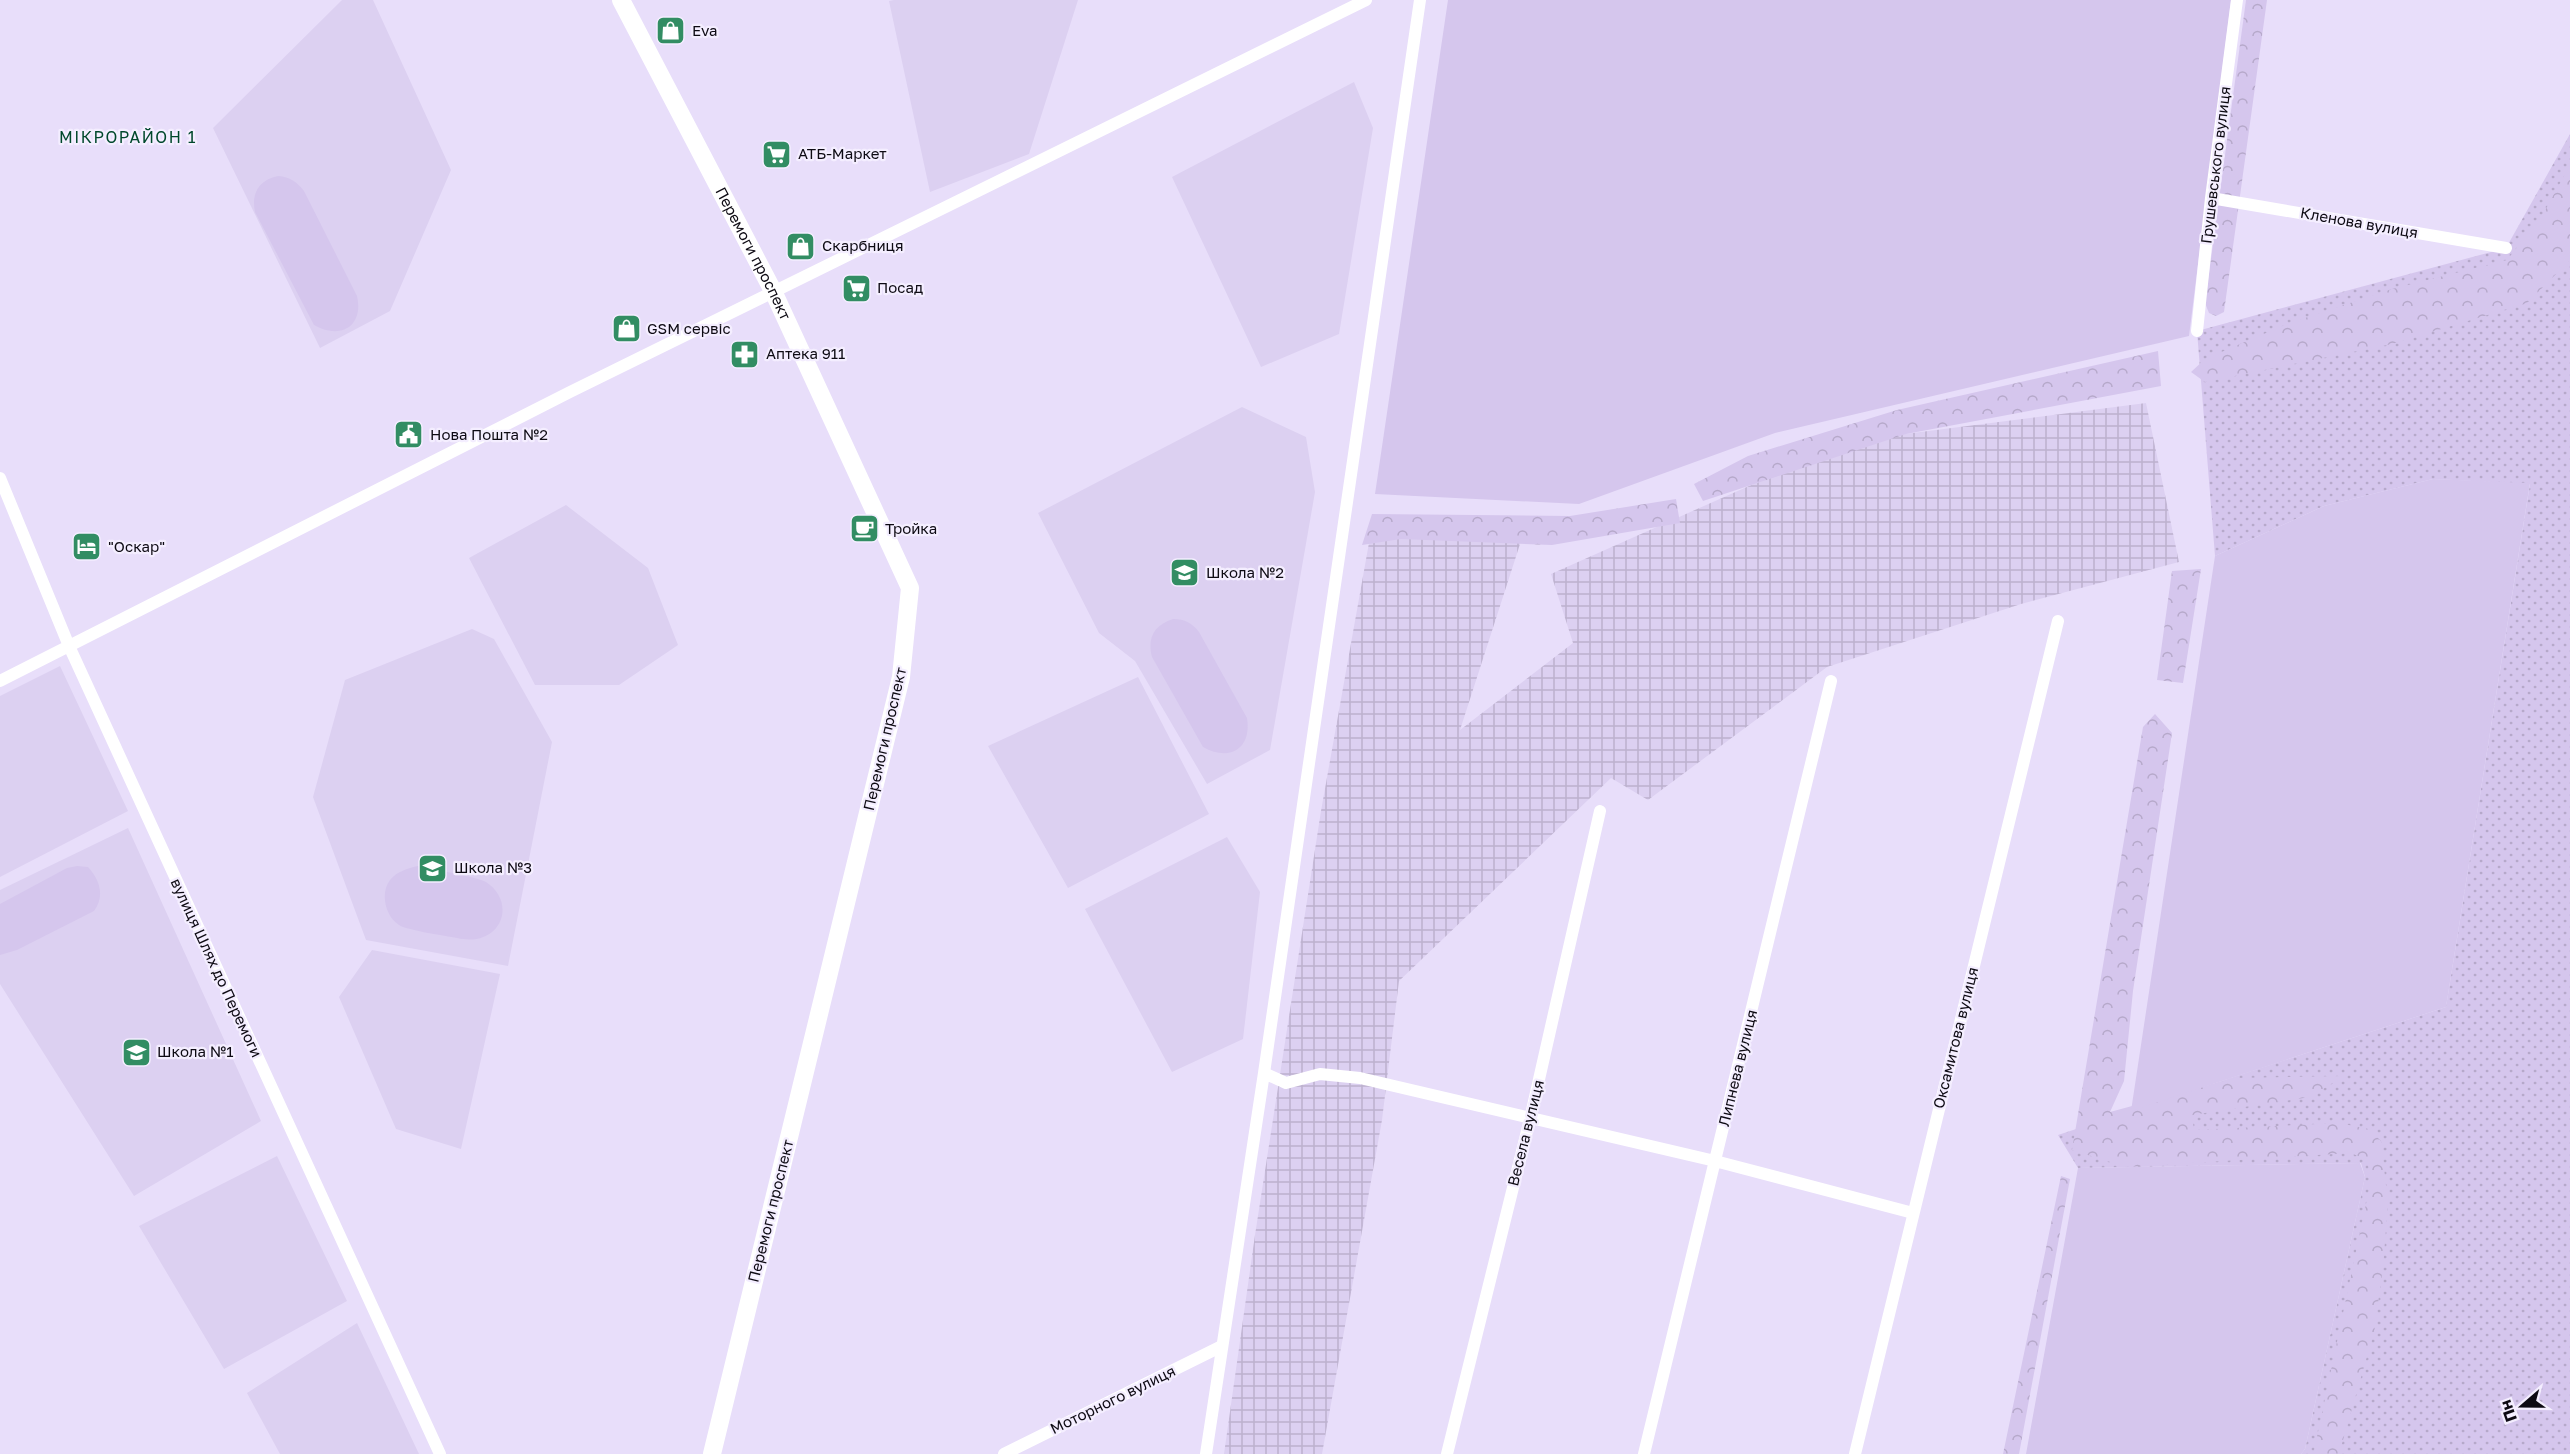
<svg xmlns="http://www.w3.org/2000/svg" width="2570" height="1454" font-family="'Golos Text',sans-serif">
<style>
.built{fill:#dcd0f1}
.industrial{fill:url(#industrial-grid)}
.grass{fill:url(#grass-dots)}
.forest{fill:url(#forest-crowns)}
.green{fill:#d5c6ed}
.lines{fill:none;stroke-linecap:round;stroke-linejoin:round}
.street{stroke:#fff;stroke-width:12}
.secondary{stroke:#fff;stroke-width:18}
.labels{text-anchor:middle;stroke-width:4.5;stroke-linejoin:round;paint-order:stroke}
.poi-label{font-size:15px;fill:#0d0a13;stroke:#f4eeff;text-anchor:start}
.street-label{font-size:15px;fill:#0d0a13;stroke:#f4eeff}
.neighbourhood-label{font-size:16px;letter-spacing:1.5px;fill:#00482c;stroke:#f4eeff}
</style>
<defs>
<pattern id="industrial-grid" width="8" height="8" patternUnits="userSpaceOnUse" patternTransform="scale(1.5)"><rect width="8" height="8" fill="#dcd0f1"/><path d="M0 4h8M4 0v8" fill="none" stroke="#bcb1ce"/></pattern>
<pattern id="grass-dots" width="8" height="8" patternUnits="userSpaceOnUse" patternTransform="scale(1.5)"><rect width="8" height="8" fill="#d5c6ed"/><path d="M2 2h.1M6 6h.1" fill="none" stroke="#b6a9ca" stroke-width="1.8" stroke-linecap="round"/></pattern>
<pattern id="forest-crowns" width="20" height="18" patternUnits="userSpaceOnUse" patternTransform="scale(1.5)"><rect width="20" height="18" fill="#d5c6ed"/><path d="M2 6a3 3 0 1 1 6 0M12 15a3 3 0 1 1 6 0" fill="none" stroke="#b6a9ca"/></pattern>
</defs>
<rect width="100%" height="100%" fill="#e8defa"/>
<path class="built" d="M342 0H373L451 170 390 311 320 348 213 128Z
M894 0H1078L1029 154 930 192 889 1Z
M1354 82 1373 128 1339 334 1261 367 1172 177Z
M1242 407 1306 437 1315 492 1270 750 1207 784 1135 661 1099 633 1038 513Z
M566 505 648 568 678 645 619 685H535L469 558Z
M472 629 494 639 552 742 508 966 366 940 313 797 345 680Z
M60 666 128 811 0 877V696Z
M1138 677 1209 814 1068 888 988 746Z
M128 828 261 1121 134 1196 0 984V890Z
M1227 837 1260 892 1243 1039 1172 1072 1085 909Z
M372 950 500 974 461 1149 396 1129 339 997Z
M277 1156 347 1301 224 1369 139 1226Z
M357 1323 419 1454H280L247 1393Z"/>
<path class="industrial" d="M2146 403 2179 562 2021 604 1827 667 1648 800 1611 778 1399 981 1382 1120 1322 1454H1224L1255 1235 1321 811 1372 526 1521 541 1460 730 1573 643 1551 574 1850 441Z"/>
<path class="grass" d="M2570 134V1454H2301L2305 1449 2365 1177 2361 1163 2078 1168 2058 1135 2446 1007 2530 484 2433 479 2324 506 2215 556 2197 331 2506 248Z"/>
<path class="forest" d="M2246 0H2267L2224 312 2216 316 2209 313 2205 303Z
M2570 165V260L2527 303 2392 344 2205 382 2191 372 2205 359 2287 324 2392 289 2507 260 2543 214Z
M2158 351 2161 386 1906 434 1703 501 1694 484 1748 456 1897 410Z
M1676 499 1680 523 1552 545 1401 539 1362 545 1372 514 1570 516Z
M2201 569 2183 683 2157 680 2172 571Z
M2155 714 2172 733 2133 991 2124 1081 2110 1112 2235 1078 2344 1076 2310 1097 2192 1115 2194 1130 2339 1123 2369 1129 2381 1141 2388 1203 2383 1267 2374 1332 2339 1454H2311L2314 1451 2371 1180 2367 1159 2350 1153 2126 1167 2072 1150 2143 727Z
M2061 1176 2070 1179 2019 1454H2003Z"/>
<path class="green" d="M1448 0H2231L2189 336 1775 433 1579 504 1375 494Z
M278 176C290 177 297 182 304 191L357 296C364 327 340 340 314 325L255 212C251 193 259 180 278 176Z
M2433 479 2530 483 2446 1007 2131 1111 2215 556 2324 506Z
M1173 619C1185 619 1192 623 1199 632L1247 718C1252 749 1229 762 1203 747L1152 657C1147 638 1154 625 1173 619Z
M77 866 88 867C100 880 105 896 94 911L17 950 0 955V904L67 868Z
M418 866C431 869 478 877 486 882 518 903 501 948 457 938 446 936 406 930 399 925 385 916 380 893 390 880 397 871 409 868 418 866Z
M2360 1163 2365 1177 2305 1449 2301 1454H2026L2078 1168Z"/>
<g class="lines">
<path class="street" d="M2211 198 2506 248
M2197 331 2211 198 2237 0
M0 478 69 646 440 1454
M0 681 570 392 1366 0
M1264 1073 1286 1083 1320 1074 1360 1078 1715 1161 1913 1213
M1004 1454 1222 1346
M1206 1454 1264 1073 1420 0
M1447 1454 1530 1119 1600 811
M1644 1454 1831 681
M1855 1454 2058 621"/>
<path class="secondary" id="s1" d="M621 0 773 291 910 588 901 677 712 1454"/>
</g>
<defs>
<symbol id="shop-square" viewBox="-11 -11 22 22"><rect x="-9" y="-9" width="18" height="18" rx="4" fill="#328d63" stroke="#f4eeff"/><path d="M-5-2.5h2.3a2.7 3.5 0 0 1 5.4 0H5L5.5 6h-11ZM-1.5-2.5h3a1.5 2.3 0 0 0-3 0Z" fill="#fff"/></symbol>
<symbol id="supermarket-square" viewBox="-11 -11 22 22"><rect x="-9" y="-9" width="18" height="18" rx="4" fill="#328d63" stroke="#f4eeff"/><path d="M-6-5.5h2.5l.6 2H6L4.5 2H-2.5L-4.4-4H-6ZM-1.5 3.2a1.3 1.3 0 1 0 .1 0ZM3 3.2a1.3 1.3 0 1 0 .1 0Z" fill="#fff"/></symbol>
<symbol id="pharmacy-square" viewBox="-11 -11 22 22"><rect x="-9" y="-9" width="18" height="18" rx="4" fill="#328d63" stroke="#f4eeff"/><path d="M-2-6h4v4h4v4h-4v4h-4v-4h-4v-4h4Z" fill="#fff"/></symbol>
<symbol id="civic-square" viewBox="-11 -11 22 22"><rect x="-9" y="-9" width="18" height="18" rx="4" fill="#328d63" stroke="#f4eeff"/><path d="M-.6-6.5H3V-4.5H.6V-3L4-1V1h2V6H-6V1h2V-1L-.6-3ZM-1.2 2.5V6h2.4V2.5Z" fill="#fff"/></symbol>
<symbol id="cafe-square" viewBox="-11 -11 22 22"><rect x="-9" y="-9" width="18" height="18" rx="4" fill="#328d63" stroke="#f4eeff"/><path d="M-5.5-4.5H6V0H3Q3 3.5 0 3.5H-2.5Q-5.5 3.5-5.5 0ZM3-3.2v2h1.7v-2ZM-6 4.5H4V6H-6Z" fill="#fff"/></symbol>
<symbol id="hotel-square" viewBox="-11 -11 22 22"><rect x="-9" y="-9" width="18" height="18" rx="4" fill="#328d63" stroke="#f4eeff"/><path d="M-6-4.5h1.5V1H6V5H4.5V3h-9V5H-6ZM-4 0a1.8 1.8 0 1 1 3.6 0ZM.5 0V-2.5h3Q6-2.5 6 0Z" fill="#fff"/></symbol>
<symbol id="school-square" viewBox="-11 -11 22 22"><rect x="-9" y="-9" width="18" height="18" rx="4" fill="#328d63" stroke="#f4eeff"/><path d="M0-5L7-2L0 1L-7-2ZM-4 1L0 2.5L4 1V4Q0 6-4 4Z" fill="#fff"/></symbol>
</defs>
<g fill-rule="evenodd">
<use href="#shop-square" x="654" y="14" width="33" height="33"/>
<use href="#supermarket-square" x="760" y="138" width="33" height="33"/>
<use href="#shop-square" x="784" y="230" width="33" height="33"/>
<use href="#supermarket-square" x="840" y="272" width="33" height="33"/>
<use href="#shop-square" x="610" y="312" width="33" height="33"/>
<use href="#pharmacy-square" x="728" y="338" width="33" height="33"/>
<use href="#civic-square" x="392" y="418" width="33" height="33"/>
<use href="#cafe-square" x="848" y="512" width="33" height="33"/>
<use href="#hotel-square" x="70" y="530" width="33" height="33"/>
<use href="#school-square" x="1168" y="556" width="33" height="33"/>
<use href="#school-square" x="416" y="852" width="33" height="33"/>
<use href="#school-square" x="120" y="1036" width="33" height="33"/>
</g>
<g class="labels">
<g class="poi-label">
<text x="692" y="36">Eva</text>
<text x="798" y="159">АТБ-Маркет</text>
<text x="822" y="251">Скарбниця</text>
<text x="877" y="293">Посад</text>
<text x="647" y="334">GSM сервіс</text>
<text x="766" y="359">Аптека 911</text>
<text x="430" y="440">Нова Пошта №2</text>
<text x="885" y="534">Тройка</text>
<text x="108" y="552">"Оскар"</text>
<text x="1206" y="578">Школа №2</text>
<text x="454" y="873">Школа №3</text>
<text x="157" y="1057">Школа №1</text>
</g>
<g class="street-label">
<text transform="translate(2216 165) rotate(-83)" y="5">Грушевського вулиця</text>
<text transform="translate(2359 223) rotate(10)" y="5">Кленова вулиця</text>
<text dy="5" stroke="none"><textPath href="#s1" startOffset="286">Перемоги проспект</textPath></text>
<text transform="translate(885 739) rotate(-77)" y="5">Перемоги проспект</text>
<text transform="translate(216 968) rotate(65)" y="5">вулиця Шлях до Перемоги</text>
<text transform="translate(1956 1038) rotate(-76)" y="5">Оксамитова вулиця</text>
<text transform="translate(1738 1068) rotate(-76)" y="5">Липнева вулиця</text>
<text transform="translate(1526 1133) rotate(-76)" y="5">Весела вулиця</text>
<text transform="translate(771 1211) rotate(-76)" y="5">Перемоги проспект</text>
<text transform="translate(1113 1400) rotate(-26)" y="5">Моторного вулиця</text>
</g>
<g class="neighbourhood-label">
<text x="128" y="143">МІКРОРАЙОН 1</text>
</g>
</g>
<g transform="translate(2522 1406) rotate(250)" stroke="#f4eeff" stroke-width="4.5" paint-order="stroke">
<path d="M0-4.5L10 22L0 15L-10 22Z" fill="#0d0a13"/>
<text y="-9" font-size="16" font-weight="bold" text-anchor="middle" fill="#0d0a13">Пн</text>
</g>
</svg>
